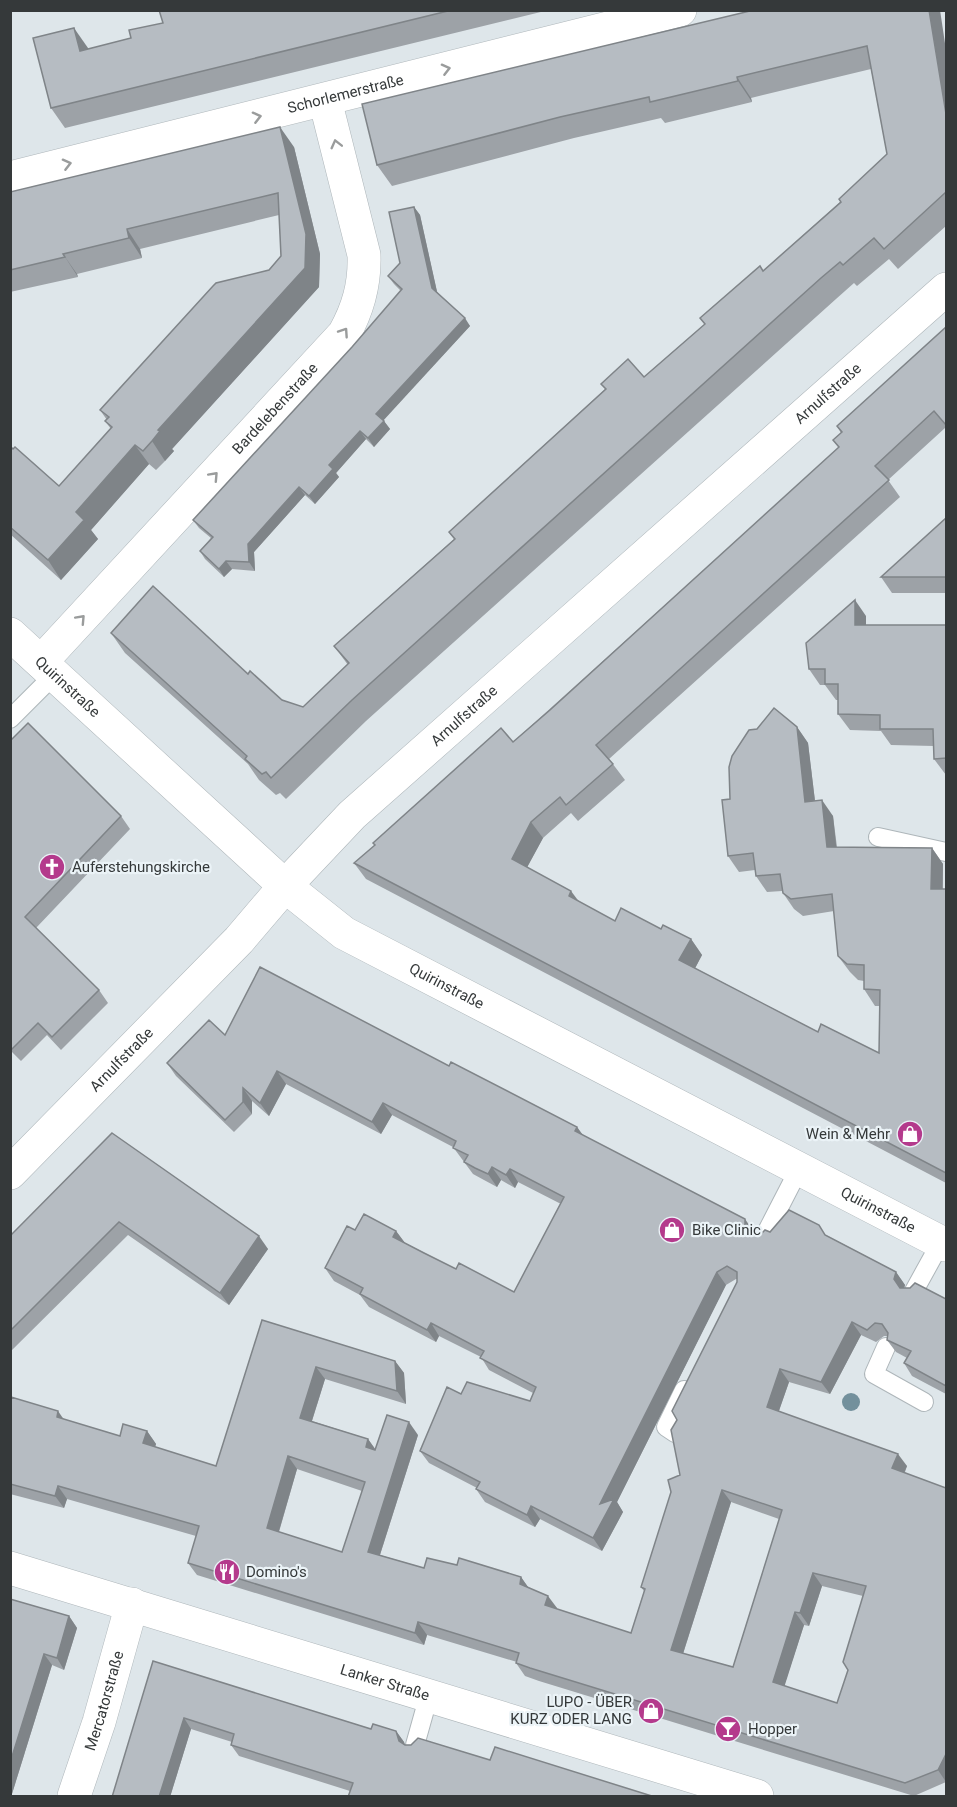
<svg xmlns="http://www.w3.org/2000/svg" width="957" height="1807" font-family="Roboto,sans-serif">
<rect width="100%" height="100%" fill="#dee6ea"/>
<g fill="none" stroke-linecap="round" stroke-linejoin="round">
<!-- lane casing -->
<g stroke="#aeb6ba" stroke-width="20">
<g id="lane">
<path d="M10 719 55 674"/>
<path d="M878 837 946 852"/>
<path d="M764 1237 799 1169"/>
<path d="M914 1291 941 1242"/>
<path d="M886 1347 874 1374 924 1402"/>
<path d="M675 1433 666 1427 684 1390"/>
<path d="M415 1745 429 1695"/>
</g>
</g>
<!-- street casing -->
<g stroke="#aeb6ba" stroke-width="34">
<g id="street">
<path id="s1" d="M10 178 680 10"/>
<path id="s2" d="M10 634 285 886 344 933 946 1245"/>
<path id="s3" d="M41 662 344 334C358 309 365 285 364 255L325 100"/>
<path id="s4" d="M74 1796 99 1722 132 1604"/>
</g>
</g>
<!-- secondary casing -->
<g stroke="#aeb6ba" stroke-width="34">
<g id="secondary">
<path id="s5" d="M10 1173 239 940 285 886 352 815 946 289"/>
<path id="s6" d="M10 1568 757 1796"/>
</g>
</g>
<!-- lane -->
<use href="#lane" stroke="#fff" stroke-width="18"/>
<!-- street -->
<use href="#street" stroke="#fff" stroke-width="33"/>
<!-- secondary -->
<use href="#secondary" stroke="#fff" stroke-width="33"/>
</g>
<!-- trees -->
<circle fill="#73909c" cx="851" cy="1402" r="9"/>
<!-- wall -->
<g fill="#9da2a7" fill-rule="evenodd">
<path d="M159 10H549L65 128 51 108 88 48V49L131 38 163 23Z"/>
<path d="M754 10 946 50V226L898 269 889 259 857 286 854 283 836 299 366 721 286 799 280 793 276 795 259 780 248 764 125 653 111 633 248 674 282 700 303 707 348 665 334 646 454 539 449 532 605 389 601 384 644 377 705 324 700 318 763 271 840 202 887 154 871 69 751 98 752 102 665 123 661 118 574 138 392 186 377 165Z"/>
<path d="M294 147 320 254 319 287 172 449 174 451 165 461 156 470 149 464 91 530 98 539 61 580 10 534V446L59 486 111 429 105 421 107 420 100 410 269 270 281 256 279 215 140 249 142 258 77 274 78 277 10 292V192Z"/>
<path d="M414 207 420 215 437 292 470 326 383 420 390 429 374 447 366 439 336 473 339 477 315 504 305 495 254 552 255 571 232 569 224 577 205 559 200 551 211 538 199 528 193 520 352 347 401 291 394 284 388 276 400 263Z"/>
<path d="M946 327V429L945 428 888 480 900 497 609 759 625 780 578 821 571 813 543 838 527 867 579 902 615 921 661 929 691 939 702 955 695 968 818 1032 879 1053 880 1006H875L864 989V981L858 980 850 972 838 956 834 911 803 916 794 909 783 893 782 891 767 892 756 876 755 870 739 872 728 856 730 799 797 727 808 743 815 801 833 816 837 847 932 848 943 864V889H946V1183L366 879 354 863 513 742 839 448 833 440 841 433 837 426Z"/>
<path d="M946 518V593H892L881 577Z"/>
<path d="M866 616V625H946V775L934 759V746L891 745 881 731 850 730 838 714V700H836L825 685H820L809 669Z"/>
<path d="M10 741 121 816 130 829 36 928 99 990 108 1003 61 1050 47 1035 21 1061 12 1052 10 1054Z"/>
<path d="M225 1035 449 1066 577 1127 583 1135 754 1232V1234L770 1232 826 1235 896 1272 905 1285 904 1288 946 1299V1394L912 1376 904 1363 907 1358 896 1352 887 1340 888 1336H884L876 1342 861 1335 830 1394 789 1382 779 1411 907 1466 905 1472 946 1782 914 1796 539 1681 525 1676 516 1663 517 1662 427 1635 424 1645 197 1575 188 1563 196 1536 67 1499 64 1508 10 1494 11 1397 63 1419 120 1436 147 1431 156 1444 155 1447 216 1466 262 1320 395 1361 404 1373 406 1404 325 1379 312 1421 368 1439 376 1450 418 1435 380 1555 424 1568 457 1565 521 1577 528 1587 557 1608V1609L631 1633 644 1591 641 1587 680 1475 677 1420 737 1282V1279H736L726 1285 617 1502 623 1512 602 1551 540 1519 535 1527 485 1502 476 1489 477 1488 429 1463 420 1451 461 1394 530 1401 533 1393 489 1370 481 1357 439 1336 436 1342 369 1307 360 1295 334 1281 325 1268 355 1230 396 1231 405 1243 456 1269 514 1292 561 1204 518 1182 515 1188 501 1180 497 1187 484 1180 473 1174 453 1147 392 1115 381 1134 286 1084 269 1116 252 1101V1114L234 1132 176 1076 167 1063ZM297 1469 362 1491 342 1552 279 1532ZM731 1502 779 1519 733 1667 683 1654ZM822 1586 863 1596 848 1670 837 1703 784 1686 804 1625 809 1626Z"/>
<path d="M112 1133 268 1249 229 1305 128 1235 10 1352V1236Z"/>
<path d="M10 1599 69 1616 77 1628 64 1670 52 1665 11 1797H10Z"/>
<path d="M153 1661 371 1729 396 1731 404 1742 405 1745 490 1760 655 1797 350 1791 239 1756 231 1745 232 1742 191 1729 170 1797H112Z"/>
</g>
<!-- shaded-wall -->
<g fill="#7f8488">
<path d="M929 10H940L946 50V114Z"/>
<path d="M74 28 88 48 94 71 80 51Z"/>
<path d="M737 77 751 98 752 102 738 81Z"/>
<path d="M280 127 294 147 320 254 319 287 172 449 174 451 165 461 152 441 158 430 306 234Z"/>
<path d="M414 207 420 215 438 296 432 288Z"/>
<path d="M127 229 140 249 142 258 129 238Z"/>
<path d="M63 254 77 274 78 277 65 257Z"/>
<path d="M465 318 470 326 382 422 376 414Z"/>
<path d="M384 421 390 429 374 447 368 438Z"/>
<path d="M360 431 366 439 336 473 339 477 315 504 309 496 329 465Z"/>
<path d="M135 445 149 464 91 530 98 539 61 580 48 560 76 512Z"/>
<path d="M299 487 305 495 254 552 255 571 249 562 248 544Z"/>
<path d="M226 561 232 569 224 577 219 569Z"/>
<path d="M855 600 866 616V641L855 625Z"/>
<path d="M797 727 808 743 817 818 805 802Z"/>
<path d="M822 800 833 816 838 863 827 847Z"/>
<path d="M531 822 543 838 523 875 512 859Z"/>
<path d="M932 848 943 864 942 905 931 889Z"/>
<path d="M571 891 583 907 569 896Z"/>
<path d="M691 939 702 955 691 976 679 960Z"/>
<path d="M277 1071 286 1084 269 1116 260 1103Z"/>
<path d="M243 1088 252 1101V1114L243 1102Z"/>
<path d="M383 1103 392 1115 381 1134 372 1122Z"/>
<path d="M577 1127 586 1140 575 1131Z"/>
<path d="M492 1167 501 1180 497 1187 488 1174Z"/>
<path d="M510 1169 518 1182 515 1188 506 1175Z"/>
<path d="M745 1219 754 1232V1243L745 1230Z"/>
<path d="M396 1231 405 1243 393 1237Z"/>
<path d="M259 1236 268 1249 229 1305 220 1293Z"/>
<path d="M717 1272 726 1285 617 1502 623 1512 602 1551 593 1538 600 1504Z"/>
<path d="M896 1272 905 1285 903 1292 894 1279Z"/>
<path d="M852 1322 861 1335 830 1394 821 1382Z"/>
<path d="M431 1323 439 1336 436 1342 427 1330Z"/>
<path d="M395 1361 404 1373 406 1404 397 1391Z"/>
<path d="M316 1367 325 1379 309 1430 300 1418Z"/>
<path d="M780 1369 789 1382 776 1419 767 1407Z"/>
<path d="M58 1411 67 1424 57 1417Z"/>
<path d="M409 1422 418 1435 377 1564 368 1552Z"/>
<path d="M147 1431 156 1444 152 1456 143 1443Z"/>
<path d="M368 1439 377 1452 366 1447Z"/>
<path d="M898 1454 907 1466 901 1480 892 1468Z"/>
<path d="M288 1456 297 1469 276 1541 267 1528Z"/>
<path d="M58 1486 67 1499 64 1508 55 1496Z"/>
<path d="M722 1490 731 1502 680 1663 671 1650Z"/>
<path d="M531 1506 540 1519 535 1527 527 1515Z"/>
<path d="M813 1573 822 1586 809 1626 800 1613Z"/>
<path d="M521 1577 530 1590 520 1584Z"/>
<path d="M548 1596 557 1608 554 1618 545 1605Z"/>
<path d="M795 1612 804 1625 782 1694 773 1682Z"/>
<path d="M69 1616 77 1628 64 1670 57 1658Z"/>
<path d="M418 1622 427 1635 424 1645 415 1633Z"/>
<path d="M44 1654 52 1665 11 1797H10V1763Z"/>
<path d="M184 1718 191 1729 170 1797H159Z"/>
<path d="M396 1731 404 1742 407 1752 399 1741Z"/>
<path d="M946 1754V1782L938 1770Z"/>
</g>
<!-- building -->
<g fill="#b6bcc2" stroke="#7f8488" stroke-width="1.5" fill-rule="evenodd">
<path d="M452 10 51 108 33 38 74 28 80 51 131 38 129 30 163 23 159 10Z"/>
<path d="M754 10H929L946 114V192L884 249 874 238 843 265 840 262 821 278 352 700 271 778 266 772 262 774 245 759 247 756 111 633 153 586 248 674 250 671 282 700 303 707 349 663 334 646 455 539 449 532 606 389 601 384 628 359 644 377 705 324 700 318 760 266 763 271 841 202 839 199 887 154 867 46 737 77 738 81 650 102 649 97 560 117 377 165 362 104Z"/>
<path d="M280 127 306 234 305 268 158 430 160 431 152 441 143 451 135 445 76 512 84 520 48 560 10 527V446L13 449 15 447 59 486 112 427 105 421 109 417 100 410 213 286 216 283 269 270 281 256 278 193 127 229 129 238 63 254 65 257 10 270V192Z"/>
<path d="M414 207 432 288 465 318 376 414 384 421 368 438 360 431 329 465 333 469 309 496 299 487 248 544 249 562 226 561 219 569 200 551 213 537 193 520 352 347 402 289 388 276 400 263 389 212Z"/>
<path d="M946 327V425L934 411 875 466 889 480 596 745 613 764 566 805 560 797 531 822 512 859 571 891 569 896 615 921 621 908 661 929 663 925 691 939 679 960 818 1032 821 1024 879 1053 880 990 864 989V965L847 964 838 956 832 894 791 899 783 893 780 874 756 876 753 853 728 856 722 800 730 799 729 767 732 756 749 730 757 729 774 708 797 727 805 802 822 800 827 847 932 848 931 889H946V1173L354 863 375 845 373 843 501 728 513 742 550 710 839 447 833 440 842 432 837 426Z"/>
<path d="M946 518V577H881Z"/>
<path d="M855 600V625H946V773V758L934 759 933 729H880V715L838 714V684H825V669H809L806 643Z"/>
<path d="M28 723 121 816 25 917 99 990 52 1037 38 1023 12 1049 10 1047V741Z"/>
<path d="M260 967 449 1066 451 1062 577 1127 575 1131 745 1219V1230L751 1235 761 1234 765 1230 770 1232 789 1210 819 1225 825 1235 896 1272 894 1279 900 1288H910L915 1283 946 1299V1386L904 1363 911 1351 887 1340 888 1333 882 1324 875 1323 867 1330 852 1322 821 1382 780 1369 767 1407 898 1454 892 1468 946 1488V1754L938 1770 905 1783 530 1668 516 1663 519 1653 418 1622 415 1633 188 1563 199 1526 58 1486 55 1496 10 1484 11 1397 58 1411 57 1417 120 1436 123 1424 147 1431 143 1443 216 1466 262 1320 395 1361 397 1391 316 1367 300 1418 368 1439 366 1447 375 1450 387 1415 409 1422 368 1552 424 1568 427 1558 457 1565 459 1558 521 1577 520 1584 548 1596 545 1605 631 1633 645 1589 641 1587 671 1492 668 1480 680 1475 671 1430 677 1420 672 1411 737 1282V1272L727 1266 717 1272 600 1504 614 1499 593 1538 531 1506 527 1515 476 1489 480 1482 420 1451 447 1387 461 1394 467 1382 530 1401 536 1387 480 1358 484 1351 431 1323 427 1330 360 1294 363 1288 325 1268 347 1226 355 1230 364 1214 396 1231 393 1237 424 1253 456 1269 459 1263 514 1292 564 1197 510 1169 506 1175 492 1167 488 1174 475 1168 464 1162 468 1155 453 1148 456 1141 383 1103 372 1122 277 1071 260 1103 243 1088V1102L225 1120 167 1063 209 1020 225 1035ZM288 1456 365 1482 342 1552 267 1528ZM722 1490 782 1510 733 1667 671 1650ZM813 1573 866 1586 843 1662 848 1670 837 1703 773 1682 795 1612 800 1613Z"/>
<path d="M112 1133 259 1236 220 1293 119 1222 10 1331V1236Z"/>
<path d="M10 1599 69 1616 57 1658 44 1654 10 1763Z"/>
<path d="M153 1661 371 1729 373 1724 396 1731 399 1741 405 1745H411L418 1738 490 1760 495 1747 655 1797H348L353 1783 231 1745 234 1734 184 1718 159 1797H112Z"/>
</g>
<!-- one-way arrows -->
<defs><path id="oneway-chevron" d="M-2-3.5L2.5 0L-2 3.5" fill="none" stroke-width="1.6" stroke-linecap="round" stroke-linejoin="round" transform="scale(1.5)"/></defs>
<g stroke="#9a9c9c">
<use href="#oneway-chevron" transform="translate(446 69) rotate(-14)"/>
<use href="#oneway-chevron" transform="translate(257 117) rotate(-14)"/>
<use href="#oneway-chevron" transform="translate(336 144) rotate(-104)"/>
<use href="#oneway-chevron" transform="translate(67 164) rotate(-14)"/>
<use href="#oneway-chevron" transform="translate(344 332) rotate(-56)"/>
<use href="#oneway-chevron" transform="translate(214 476) rotate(-47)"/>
<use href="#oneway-chevron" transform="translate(81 619) rotate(-47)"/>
</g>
<!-- icons -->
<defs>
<g id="church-disc" transform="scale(1.35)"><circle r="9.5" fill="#b43a8c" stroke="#ebf3f7"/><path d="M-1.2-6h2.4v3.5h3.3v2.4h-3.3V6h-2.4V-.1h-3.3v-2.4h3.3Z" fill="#fff"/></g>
<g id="shop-disc" transform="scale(1.35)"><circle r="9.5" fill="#b43a8c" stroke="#ebf3f7"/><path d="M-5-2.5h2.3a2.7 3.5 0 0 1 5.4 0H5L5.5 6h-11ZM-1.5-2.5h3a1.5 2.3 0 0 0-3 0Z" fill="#fff"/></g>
<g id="restaurant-disc" transform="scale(1.35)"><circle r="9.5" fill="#b43a8c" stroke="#ebf3f7"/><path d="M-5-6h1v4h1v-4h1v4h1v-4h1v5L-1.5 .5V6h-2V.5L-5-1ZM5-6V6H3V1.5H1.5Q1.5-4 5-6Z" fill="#fff"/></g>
<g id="bar-disc" transform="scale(1.35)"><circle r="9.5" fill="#b43a8c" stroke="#ebf3f7"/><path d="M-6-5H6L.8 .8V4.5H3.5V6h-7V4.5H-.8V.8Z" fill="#fff"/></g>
</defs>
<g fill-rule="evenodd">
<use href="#church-disc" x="52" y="867"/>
<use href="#shop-disc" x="910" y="1134"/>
<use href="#shop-disc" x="672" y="1230"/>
<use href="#restaurant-disc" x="227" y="1572"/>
<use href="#shop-disc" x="651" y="1711"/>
<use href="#bar-disc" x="728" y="1729"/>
</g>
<g text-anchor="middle" stroke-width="4.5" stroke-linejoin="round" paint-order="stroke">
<!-- street labels -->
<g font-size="15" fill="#35393a" stroke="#ebf3f7">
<text dy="5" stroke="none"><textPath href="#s1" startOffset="346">Schorlemerstraße</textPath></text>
<text dy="5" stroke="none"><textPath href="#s5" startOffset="1131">Arnulfstraße</textPath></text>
<text dy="5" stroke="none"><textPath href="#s3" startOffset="345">Bardelebenstraße</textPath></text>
<text dy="5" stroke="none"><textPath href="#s2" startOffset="78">Quirinstraße</textPath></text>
<text dy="5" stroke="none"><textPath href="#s5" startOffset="645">Arnulfstraße</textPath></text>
<text dy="5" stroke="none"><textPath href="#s2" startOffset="564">Quirinstraße</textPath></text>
<text dy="5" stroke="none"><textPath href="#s5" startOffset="159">Arnulfstraße</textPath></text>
<text dy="5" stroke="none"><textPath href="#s2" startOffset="1050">Quirinstraße</textPath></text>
<text dy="5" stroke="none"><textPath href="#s6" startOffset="392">Lanker Straße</textPath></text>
<text dy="5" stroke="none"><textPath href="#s4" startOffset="100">Mercatorstraße</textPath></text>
</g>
<!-- poi labels -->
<g font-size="15" fill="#35393a" stroke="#ebf3f7" text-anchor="start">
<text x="72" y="872">Auferstehungskirche</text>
<text x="890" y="1139" text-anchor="end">Wein &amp; Mehr</text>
<text x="692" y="1235">Bike Clinic</text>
<text x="246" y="1577">Domino's</text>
<text x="632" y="1707" text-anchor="end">LUPO - ÜBER<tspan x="632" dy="17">KURZ ODER LANG</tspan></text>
<text x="748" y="1734">Hopper</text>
</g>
</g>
<!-- border -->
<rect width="957" height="1807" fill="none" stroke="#35393a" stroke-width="24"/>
</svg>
